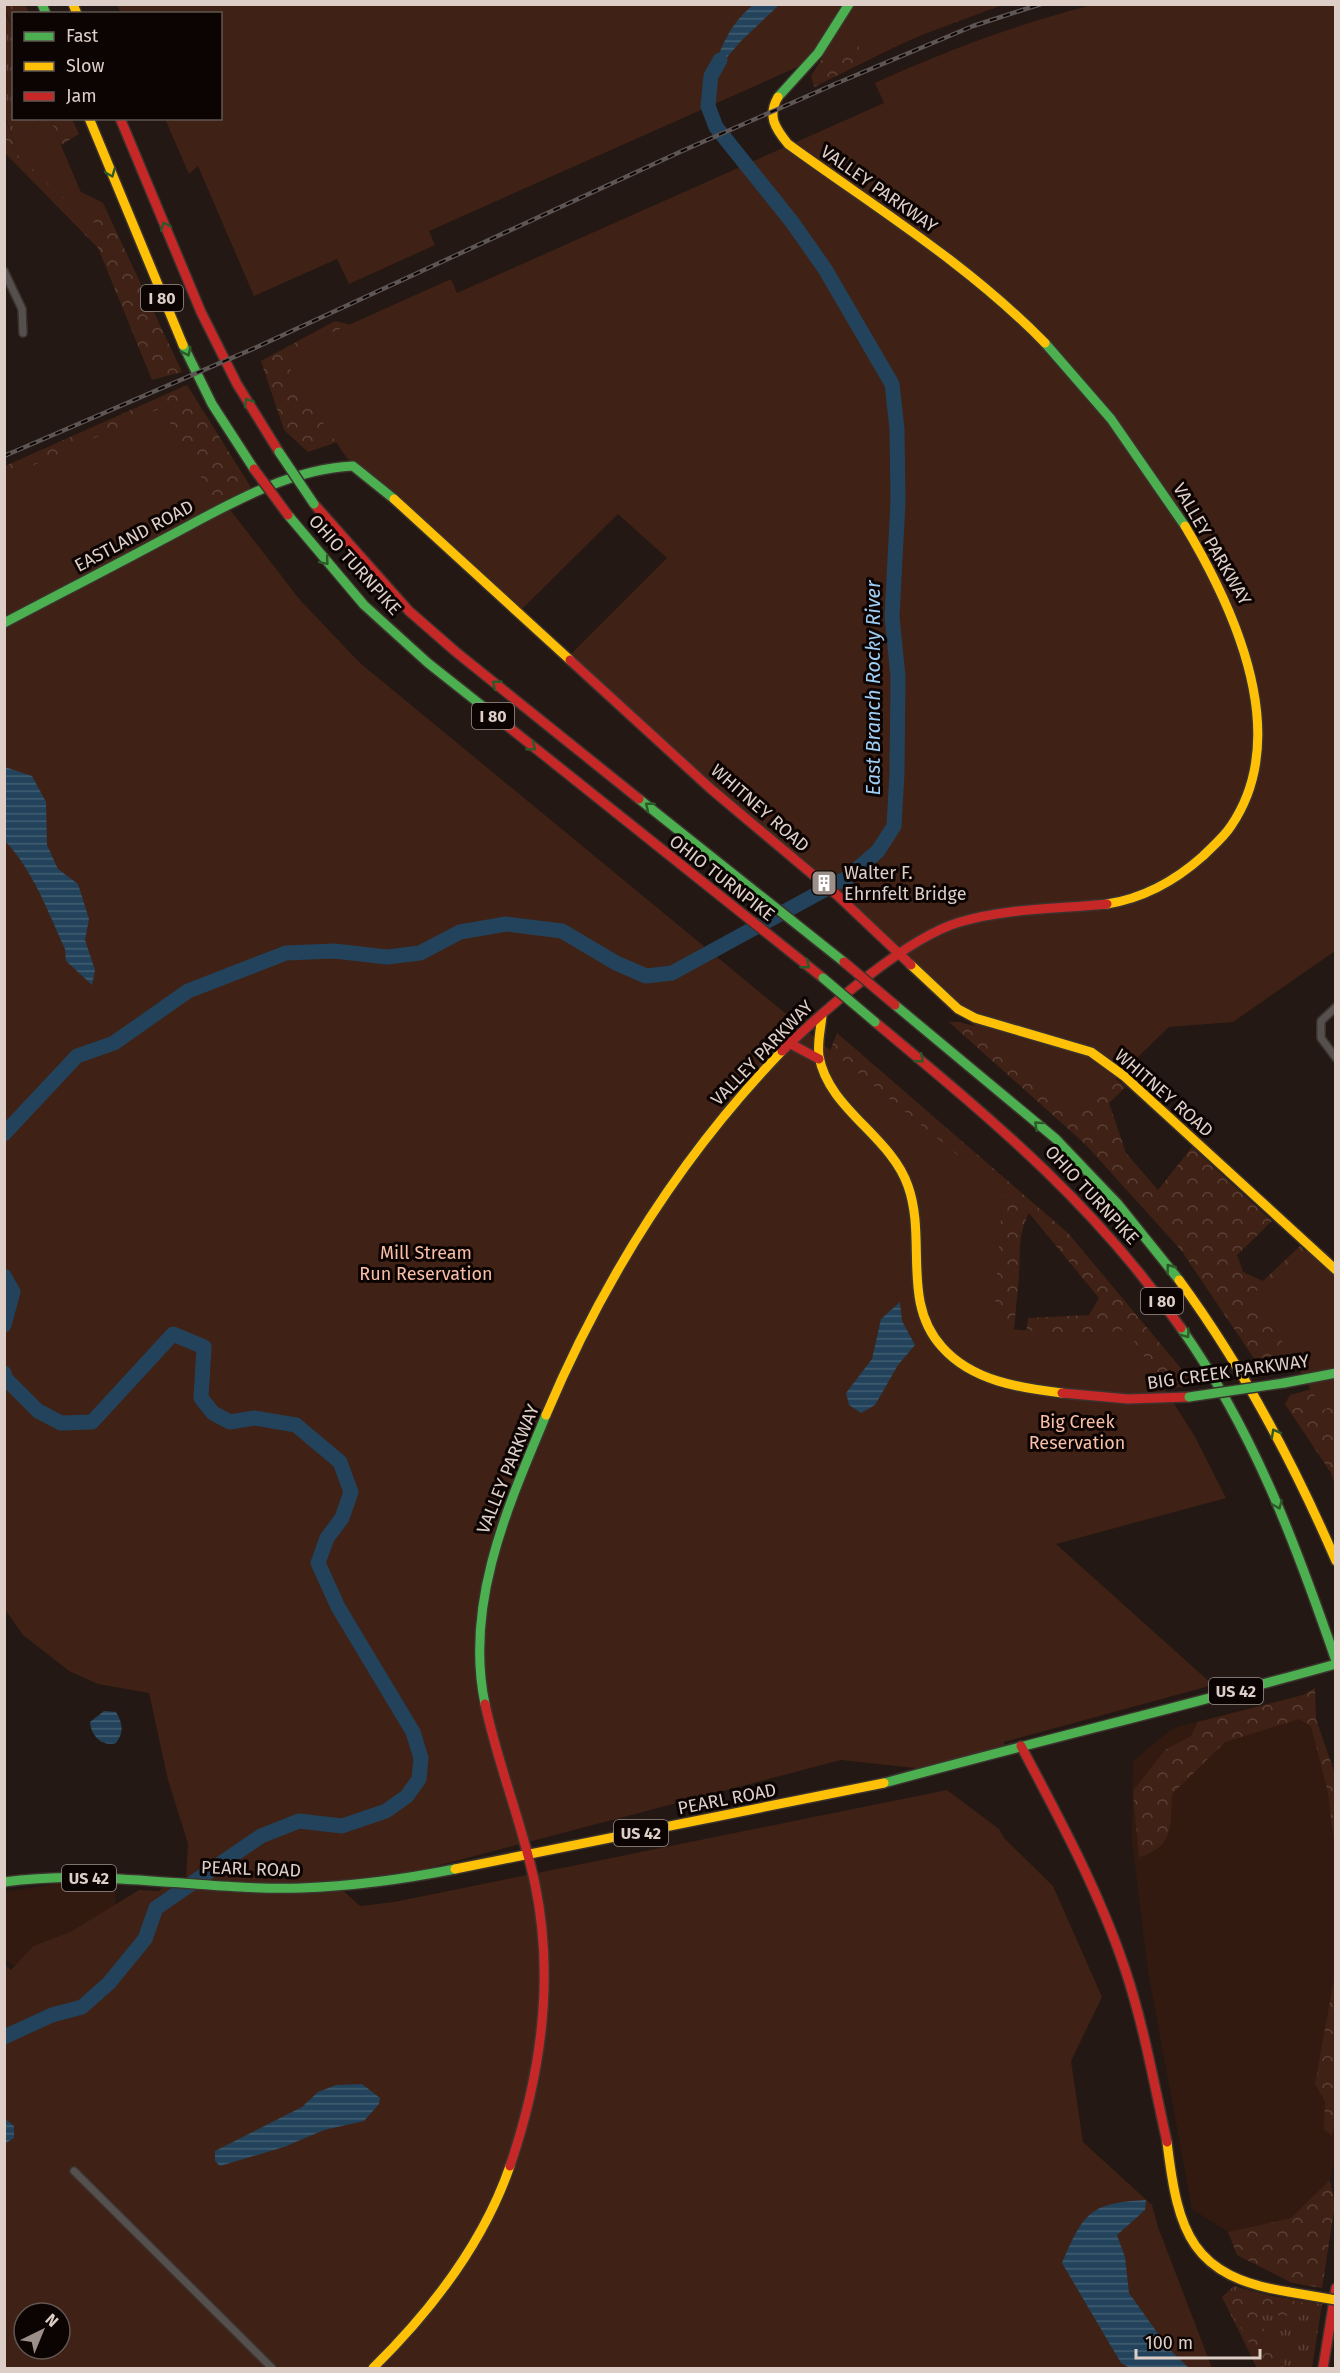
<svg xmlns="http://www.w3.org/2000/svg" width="1340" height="2373" font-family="'Fira Sans',sans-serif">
<defs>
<pattern id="grass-tufts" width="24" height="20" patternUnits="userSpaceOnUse" patternTransform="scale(1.5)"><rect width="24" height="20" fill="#402115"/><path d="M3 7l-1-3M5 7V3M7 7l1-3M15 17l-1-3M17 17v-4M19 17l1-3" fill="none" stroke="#5b4036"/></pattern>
<pattern id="forest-crowns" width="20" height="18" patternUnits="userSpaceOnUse" patternTransform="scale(1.5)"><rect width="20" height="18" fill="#402115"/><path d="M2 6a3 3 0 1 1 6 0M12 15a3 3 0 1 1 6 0" fill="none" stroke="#5b4036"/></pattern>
<pattern id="water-rules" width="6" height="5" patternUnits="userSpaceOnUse" patternTransform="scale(1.5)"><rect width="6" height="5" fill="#22435b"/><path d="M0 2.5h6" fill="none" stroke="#425d71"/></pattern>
</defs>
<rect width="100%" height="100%" fill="#231813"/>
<!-- built -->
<g fill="#331a10">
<path d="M1303 1695 1336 1806 1335 2155 1330 2180 1291 2218 1228 2232 1192 2209 1148 1971 1132 1841 1133 1761 1173 1728Z"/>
<path d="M55 1884 116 1886 115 1905 70 1932 33 1946 15 1966 5 1960 4 1892Z"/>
</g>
<!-- grass -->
<g fill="url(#grass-tufts)">
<path d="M4 9 13 31 14 118 42 119 16 146 5 116Z"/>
<path d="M1234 2286 1272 2296 1322 2304 1312 2368H1257L1222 2297Z"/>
</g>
<!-- forest -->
<g fill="url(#forest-crowns)">
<path d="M4 5H25L29 13 14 14 13 31Z"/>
<path d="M855 5H1002L911 39 814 87 811 76Z"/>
<path d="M4 116 16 146 12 150 67 185 103 203 182 372 152 380 98 248 5 153Z"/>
<path d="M50 119H72L79 134 61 145Z"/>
<path d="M335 321 386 333 346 439 308 452 284 430 261 361Z"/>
<path d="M187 385 252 489 5 617V466Z"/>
<path d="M949 1022H960L1008 1036 1110 1074 1126 1087 1109 1103 1126 1153 1158 1190 1192 1147 1272 1221 1237 1255 1243 1272 1263 1281 1300 1246 1335 1281 1318 1368 1273 1371 1257 1363 1181 1250 1085 1144Z"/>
<path d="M837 1033 1068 1233 1189 1378 1183 1387 1138 1392 1021 1378 1028 1318 1089 1315 1099 1298 1029 1213C1017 1236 1021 1252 1019 1276 1016 1308 1013 1338 1011 1370L828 1056Z"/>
<path d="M1335 1383V1486L1331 1473 1285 1404 1290 1395Z"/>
<path d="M1315 1688 1316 1719 1335 1774V1851L1328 1792 1311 1726 1299 1719 1225 1742 1172 1794C1170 1824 1175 1847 1139 1857L1133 1791 1165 1750 1191 1736 1198 1722 1303 1695Z"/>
<path d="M1335 1974 1336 2115 1332 2136 1324 2129 1325 2101 1315 2084Z"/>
<path d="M1330 2180 1335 2205 1322 2288 1292 2283 1237 2255 1228 2232 1291 2218Z"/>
<path d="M1227 2295 1263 2296 1310 2304V2310L1301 2317 1260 2314 1257 2317 1285 2368H1260L1246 2336 1229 2309Z"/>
</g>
<!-- green -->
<g fill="#402115" fill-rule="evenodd">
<path d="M117 5H1002L940 27 865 60 856 41 429 231 435 245 349 284 337 259 254 296 198 166 189 174 165 119 220 118V14L121 13Z"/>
<path d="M1092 5H1335V951L1233 1022 1169 1027 1076 1117 566 659 667 558 618 514 517 614 346 457 316 412 282 355 451 279 457 293 884 103 875 83C946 51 1017 24 1092 5Z"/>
<path d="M42 119H50L96 228 12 150Z"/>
<path d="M161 408 221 511 228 507 300 600 360 663 1000 1190 1003 1188 994 1317 1010 1329 1081 1335 1127 1330 1194 1435 1226 1498 1056 1544 1213 1685 1004 1742V1755L943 1771 841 1760 402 1875 339 1887 360 1906 394 1902 947 1790 999 1829 1004 1838 1053 1886 1102 1997 1071 2061 1083 2142 1152 2205 1158 2227 1212 2368H5L4 1964 11 1970 33 1946 70 1932 139 1890 159 1891 170 1880H186L188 1844 168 1780 149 1693 98 1684 69 1671 23 1635 4 1608 5 478ZM24 2313H60V2349H24Z"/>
<path d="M1310 1247 1335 1270V1405L1323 1410 1253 1292 1266 1287Z"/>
</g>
<!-- water -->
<g fill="url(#water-rules)">
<path d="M753 5H779L741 41 711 76C721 47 729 25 753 5Z"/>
<path d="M5 767 32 776 46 802 47 845 58 869 78 884 89 919 85 940 95 970 92 985 66 961 65 949C48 912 33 870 5 841Z"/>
<path d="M900 1302 902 1321 915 1345 898 1365 875 1405 861 1413 849 1405 846 1393 872 1359 881 1319Z"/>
<path d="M104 1711 116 1712C123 1724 124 1732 116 1743 102 1747 91 1736 90 1722Z"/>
<path d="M362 2084 380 2098 379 2104 364 2121 324 2130 284 2147 220 2166 215 2161V2151L302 2107 318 2092 336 2085Z"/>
<path d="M4 2118 14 2126V2138L6 2143Z"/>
<path d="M1146 2200 1145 2210 1117 2235 1125 2257 1129 2293 1169 2349 1189 2368H1130L1121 2363 1062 2263C1084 2212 1090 2203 1146 2200Z"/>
</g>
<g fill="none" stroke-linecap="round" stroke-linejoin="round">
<!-- river -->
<g stroke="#22435b" stroke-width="15">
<path d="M4 1134 77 1056 114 1043 188 991 286 953 334 951 387 957 420 953 460 932 506 924 562 931 616 963 646 976 672 973 848 877 878 851 894 826 897 773 898 676 892 617 898 502 897 429 892 384 825 269 792 222 716 127 708 106 711 76 720 60"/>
<path d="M4 1276 13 1292 4 1325"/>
<path d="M4 1373 5 1378 38 1411 61 1423 92 1422 173 1334 204 1347 201 1398 213 1413 230 1422 254 1418 296 1425 340 1462 351 1492 342 1518 327 1538 318 1563 338 1607 413 1732 421 1758 419 1779 407 1796 386 1811 342 1826 299 1821 261 1836 156 1908 145 1939 109 1983 82 2007 52 2015 4 2037"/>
</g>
<!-- street casing -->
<g stroke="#3b322e" stroke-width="10">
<g id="street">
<path d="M4 271 22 309 23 333"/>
<path d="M1336 1007 1321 1021V1038L1336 1058"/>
<path d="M74 2171 272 2368"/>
</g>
</g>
<!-- fast casing -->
<g stroke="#3b322e" stroke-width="12">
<g id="fast">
<path d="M42 4 46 14"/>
<path d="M778 97 818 53 849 4"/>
<path d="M1045 343 1111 419 1185 526"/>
<path d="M183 345 212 404 254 469"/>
<path d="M288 515 364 605 428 663 500 720"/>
<path d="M4 623C57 595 110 568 162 540 221 509 285 469 353 466L394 499"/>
<path d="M639 799 844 962"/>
<path d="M895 1005 1056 1139 1118 1204 1179 1280"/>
<path d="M1181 1328C1254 1432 1295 1542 1336 1661"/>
<path d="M1284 1383 1336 1373"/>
<path d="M485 1704C464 1604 508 1506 546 1415"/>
<path d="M884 1783C1034 1742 1186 1706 1336 1664"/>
<path d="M4 1882C103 1868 202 1891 301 1888 353 1886 405 1879 455 1869"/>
</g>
</g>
<!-- slow casing -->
<g stroke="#3b322e" stroke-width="12">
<g id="slow">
<path d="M73 4 77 14"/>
<path d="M778 97C767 116 775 128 788 144 876 208 968 264 1045 343"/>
<path d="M89 118 183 345"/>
<path d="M394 499 570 660"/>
<path d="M1107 904C1145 898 1175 881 1203 856 1212 847 1224 837 1231 826 1293 735 1234 608 1185 526"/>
<path d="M911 965 958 1009 975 1018 1091 1052 1124 1076 1336 1270"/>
<path d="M822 1015C821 1028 817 1042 819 1056 828 1109 891 1136 908 1186 927 1239 901 1302 942 1347 972 1381 1020 1388 1062 1393"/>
<path d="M1179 1280C1243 1367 1293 1462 1336 1561"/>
<path d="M546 1415C603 1280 680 1157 782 1051"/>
<path d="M455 1869 884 1783"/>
<path d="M1167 2142C1178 2233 1191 2277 1289 2292"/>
<path d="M373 2368C431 2311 483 2244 510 2166"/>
</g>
</g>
<!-- jam casing -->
<g stroke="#3b322e" stroke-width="12">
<g id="jam">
<path d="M120 118 201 312 237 384 279 452"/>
<path d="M314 504 409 611 456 652 639 799"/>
<path d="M570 660 711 789 837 895 911 965"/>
<path d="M500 720 823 978"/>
<path d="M875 1022C991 1119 1093 1202 1181 1328"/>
<path d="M789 1043 819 1059"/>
<path d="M782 1051C823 1011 907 937 960 922 1008 908 1058 909 1107 904"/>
<path d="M1062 1393 1128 1399 1189 1397"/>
<path d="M485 1704C498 1765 522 1823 535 1884 555 1980 541 2075 510 2166"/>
<path d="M1021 1746C1059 1818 1099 1891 1125 1969 1144 2026 1154 2084 1167 2142"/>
<path d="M1323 2368 1336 2288"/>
</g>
</g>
<!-- street -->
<use href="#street" stroke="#55504e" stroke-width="7"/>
<!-- fast -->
<use href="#fast" stroke="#4caf50" stroke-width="9"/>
<!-- slow -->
<use href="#slow" stroke="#ffc107" stroke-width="9"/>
<!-- jam -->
<use href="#jam" stroke="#c62828" stroke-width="9"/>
<!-- rail casing -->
<g stroke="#5d5654" stroke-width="4.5">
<path id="rail" d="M4 456 257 347 682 151 835 84 973 26 1041 4"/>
</g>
<!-- rail -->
<use href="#rail" stroke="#0c0402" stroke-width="2" stroke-dasharray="7" stroke-linecap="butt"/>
<!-- fast-bridge casing -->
<g stroke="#3b322e" stroke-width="12" stroke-linecap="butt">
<g id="fast-bridge">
<path d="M279 452 314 504"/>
<path d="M823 978 875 1022"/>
<path d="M1189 1397 1284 1383"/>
</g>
</g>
<!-- slow-bridge casing -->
<g stroke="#3b322e" stroke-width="12" stroke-linecap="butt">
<path id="slow-bridge" d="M1289 2292 1336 2300"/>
</g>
<!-- jam-bridge casing -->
<g stroke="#3b322e" stroke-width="12" stroke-linecap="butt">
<g id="jam-bridge">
<path d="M254 469 288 515"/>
<path d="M844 962 895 1005"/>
</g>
</g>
<!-- fast-bridge -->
<use href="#fast-bridge" stroke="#4caf50" stroke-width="9"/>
<!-- slow-bridge -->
<use href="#slow-bridge" stroke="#ffc107" stroke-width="9"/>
<!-- jam-bridge -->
<use href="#jam-bridge" stroke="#c62828" stroke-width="9"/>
</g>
<!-- one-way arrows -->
<defs><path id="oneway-chevron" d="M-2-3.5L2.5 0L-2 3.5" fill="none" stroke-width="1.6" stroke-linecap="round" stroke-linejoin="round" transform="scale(1.5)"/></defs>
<g stroke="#2c5a29">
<use href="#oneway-chevron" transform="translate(111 173) rotate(68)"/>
<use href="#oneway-chevron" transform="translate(165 226) rotate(-113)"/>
<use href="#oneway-chevron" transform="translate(187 352) rotate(64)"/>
<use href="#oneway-chevron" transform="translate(248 402) rotate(-121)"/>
<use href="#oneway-chevron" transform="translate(325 561) rotate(50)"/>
<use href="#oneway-chevron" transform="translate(496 684) rotate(-141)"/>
<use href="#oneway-chevron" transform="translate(532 747) rotate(39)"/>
<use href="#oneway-chevron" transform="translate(649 806) rotate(-141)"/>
<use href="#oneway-chevron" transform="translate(806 965) rotate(38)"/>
<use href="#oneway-chevron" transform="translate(920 1059) rotate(40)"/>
<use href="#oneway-chevron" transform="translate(1038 1125) rotate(-138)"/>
<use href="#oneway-chevron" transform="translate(1170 1268) rotate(-127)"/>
<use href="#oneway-chevron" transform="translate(1186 1334) rotate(54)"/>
<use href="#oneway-chevron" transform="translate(1275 1433) rotate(-119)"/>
<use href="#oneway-chevron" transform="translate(1278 1505) rotate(67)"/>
</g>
<!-- icons -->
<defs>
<g id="building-square" transform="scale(1.35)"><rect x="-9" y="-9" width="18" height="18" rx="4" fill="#9c8e89" stroke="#0c0402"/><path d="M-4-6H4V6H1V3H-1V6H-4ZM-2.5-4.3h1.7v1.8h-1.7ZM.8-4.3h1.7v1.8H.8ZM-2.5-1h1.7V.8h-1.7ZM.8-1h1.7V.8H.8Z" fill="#fff"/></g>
</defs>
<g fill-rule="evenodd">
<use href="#building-square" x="824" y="883"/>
</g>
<g text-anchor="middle" stroke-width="6" stroke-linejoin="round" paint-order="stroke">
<!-- shield labels -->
<g fill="#0c0402" stroke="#9e918d" stroke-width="1.5">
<rect x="141" y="285" width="42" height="26" rx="4.5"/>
<rect x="472" y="703" width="42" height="26" rx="4.5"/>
<rect x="1141" y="1288" width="42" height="26" rx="4.5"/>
<rect x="1209" y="1678" width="54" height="26" rx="4.5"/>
<rect x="614" y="1820" width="54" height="26" rx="4.5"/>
<rect x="62" y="1865" width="54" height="26" rx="4.5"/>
</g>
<g font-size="16" font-weight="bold" fill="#ddcec8">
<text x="162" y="304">I 80</text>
<text x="493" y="722">I 80</text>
<text x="1162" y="1307">I 80</text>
<text x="1236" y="1697">US 42</text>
<text x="641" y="1839">US 42</text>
<text x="89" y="1884">US 42</text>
</g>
<!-- street labels -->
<g font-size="18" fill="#ddcec8" stroke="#0c0402">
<text transform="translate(879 189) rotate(35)" y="6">VALLEY PARKWAY</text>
<text transform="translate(134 536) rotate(-28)" y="6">EASTLAND ROAD</text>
<text transform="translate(1212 544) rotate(60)" y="6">VALLEY PARKWAY</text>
<text transform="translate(355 565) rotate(48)" y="6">OHIO TURNPIKE</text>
<text transform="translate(760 808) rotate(41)" y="6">WHITNEY ROAD</text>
<text transform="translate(722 878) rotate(38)" y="6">OHIO TURNPIKE</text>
<text transform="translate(762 1053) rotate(-46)" y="6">VALLEY PARKWAY</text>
<text transform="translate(1164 1093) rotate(41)" y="6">WHITNEY ROAD</text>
<text transform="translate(1092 1195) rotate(47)" y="6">OHIO TURNPIKE</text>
<text transform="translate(1228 1372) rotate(-8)" y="6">BIG CREEK PARKWAY</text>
<text transform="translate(508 1469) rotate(-68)" y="6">VALLEY PARKWAY</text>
<text transform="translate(727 1799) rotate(-11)" y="6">PEARL ROAD</text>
<text transform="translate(251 1869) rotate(2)" y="6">PEARL ROAD</text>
</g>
<!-- poi labels -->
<g font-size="18" fill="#ddcec8" stroke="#0c0402" text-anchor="start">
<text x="844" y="879">Walter F.<tspan x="844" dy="21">Ehrnfelt Bridge</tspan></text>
</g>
<!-- park labels -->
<g font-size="18" fill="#f9bea7" stroke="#0c0402">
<text x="426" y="1259">Mill Stream<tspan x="426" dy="21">Run Reservation</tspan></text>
<text x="1077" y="1428">Big Creek<tspan x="1077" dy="21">Reservation</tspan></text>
</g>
<!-- water labels -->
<g font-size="20" font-style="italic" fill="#9ecef5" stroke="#0c0402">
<text transform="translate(873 688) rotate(-90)" y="7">East Branch Rocky River</text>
</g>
</g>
<!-- border -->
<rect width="1340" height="2373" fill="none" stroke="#ddcec8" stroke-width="12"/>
<!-- legend -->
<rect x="12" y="12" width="210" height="108" fill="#0c0402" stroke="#605551" stroke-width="1.5"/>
<rect x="24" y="32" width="30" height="9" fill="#4caf50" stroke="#605551" stroke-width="1.5"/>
<text x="66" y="42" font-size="18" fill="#ddcec8">Fast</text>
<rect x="24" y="62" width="30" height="9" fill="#ffc107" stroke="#605551" stroke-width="1.5"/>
<text x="66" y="72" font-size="18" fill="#ddcec8">Slow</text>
<rect x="24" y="92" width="30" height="9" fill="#c62828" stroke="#605551" stroke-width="1.5"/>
<text x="66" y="102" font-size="18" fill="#ddcec8">Jam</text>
<!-- north arrow -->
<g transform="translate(42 2331) rotate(43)"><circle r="28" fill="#0c0402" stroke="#605551" stroke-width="1.5"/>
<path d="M0-4.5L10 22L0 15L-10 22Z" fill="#9c8e89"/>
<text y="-9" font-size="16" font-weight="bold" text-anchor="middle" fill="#ddcec8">N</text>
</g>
<!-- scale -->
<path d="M1136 2349v9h124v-9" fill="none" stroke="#ddcec8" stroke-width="3"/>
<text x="1145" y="2349" font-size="18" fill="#ddcec8" stroke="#0c0402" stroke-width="4.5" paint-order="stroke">100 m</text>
</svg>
